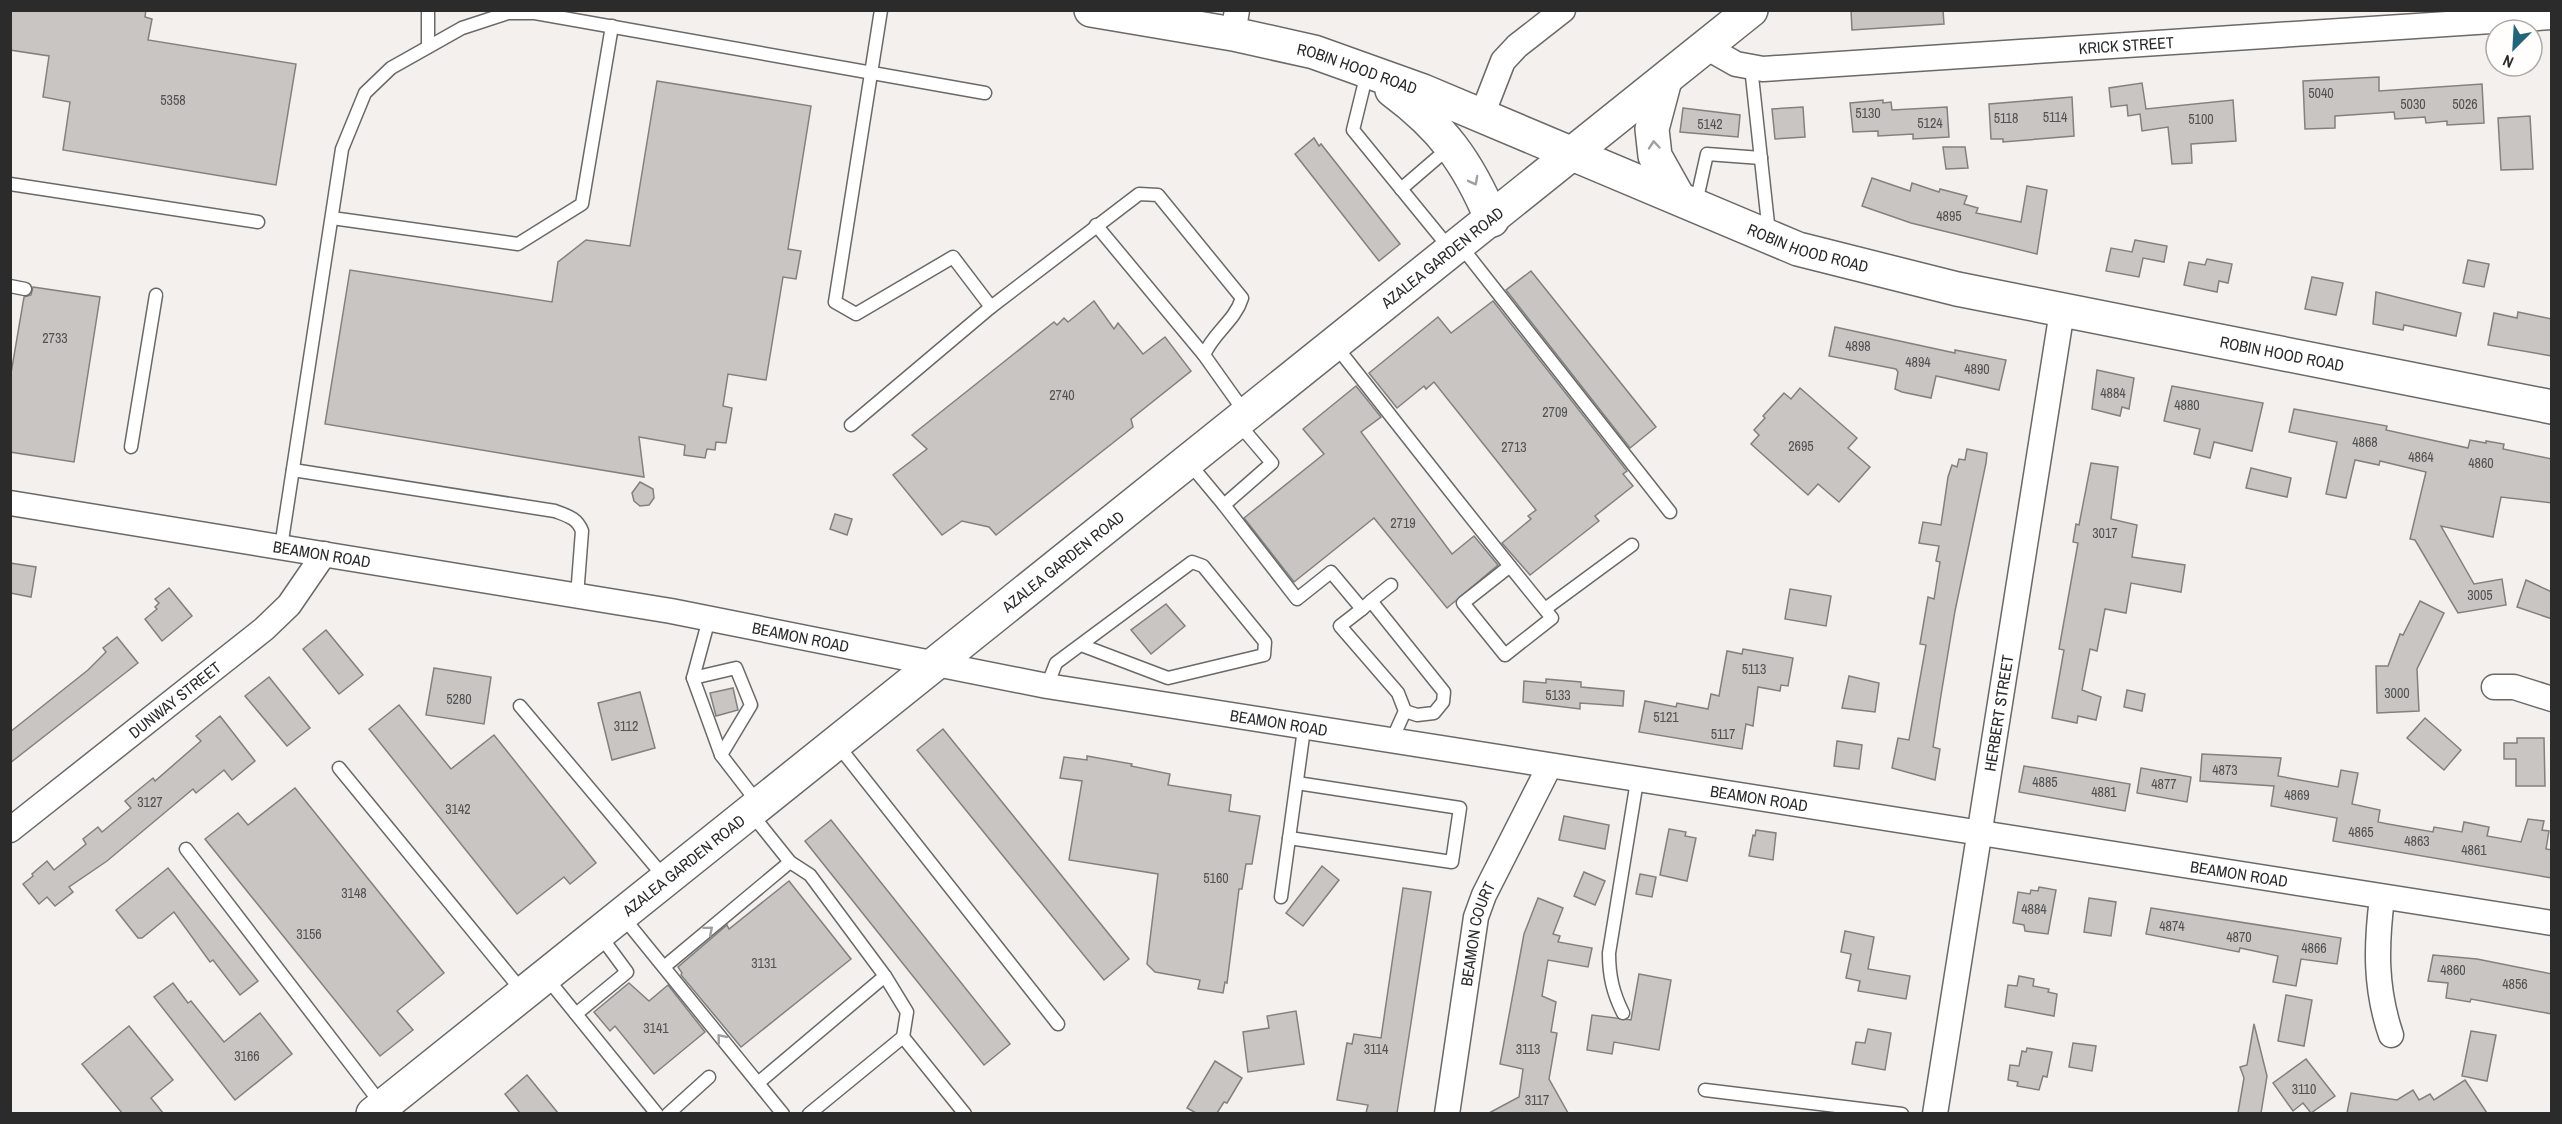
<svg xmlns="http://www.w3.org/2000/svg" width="2562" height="1124" font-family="'Archivo Narrow',sans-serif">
<rect width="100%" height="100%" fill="#f3f0ee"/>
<!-- building -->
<g fill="#c8c5c3" stroke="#83817f" stroke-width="1.5">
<path d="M10 10H146L145 17 152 19 148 40 296 64 276 185 63 150 70 102 43 97 49 56 10 50Z"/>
<path d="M1851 10H1943L1944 24 1852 30Z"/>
<path d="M2379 77V91L2482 84 2484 123 2447 125V121L2426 123 2425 117 2395 119 2394 112 2335 116V128L2305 129 2303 81Z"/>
<path d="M657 81 811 106 788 249 801 251 796 279 783 277 766 380 728 374 723 406 732 408 726 443 716 442 715 450 707 449 705 458 684 455 685 445 639 437 644 477 325 424 350 270 552 302 558 262 586 240 630 246Z"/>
<path d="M2142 83 2146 109 2233 100 2236 141 2191 144 2192 163 2172 164 2168 127 2142 131 2140 114 2128 116 2127 105 2111 107 2109 88Z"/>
<path d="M2072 97 2074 136 2003 142V139H1991L1989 104Z"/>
<path d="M1883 100V103L1891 102 1892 110 1947 107 1949 137 1913 139V134L1878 136V131L1853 132 1850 103Z"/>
<path d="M1803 107 1805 137 1775 139 1772 109Z"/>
<path d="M1683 108 1740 115 1738 137 1680 132Z"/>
<path d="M2530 116 2533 169 2501 170 2498 118Z"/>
<path d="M1314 138 1319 146 1321 144 1400 244 1379 261 1295 154Z"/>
<path d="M1943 147H1965L1968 168 1946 169Z"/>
<path d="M1872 178 1910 191 1912 183 1939 192 1940 189 1967 196 1964 204 1978 208 1976 213 2021 222 2027 186 2047 190 2037 254 1911 223 1862 206Z"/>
<path d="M2135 240 2167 246 2164 262 2143 258 2139 277 2106 271 2111 248 2132 252Z"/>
<path d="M2207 259 2232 264 2228 283 2219 281 2217 292 2184 285 2189 262 2205 265Z"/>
<path d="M2468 260 2489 264 2484 287 2463 283Z"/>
<path d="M1531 271 1656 427 1630 448 1506 290Z"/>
<path d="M2312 277 2343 283 2336 315 2305 309Z"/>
<path d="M33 287 100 297 74 462 10 452V379L24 297 31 295Z"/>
<path d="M2376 292 2461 313 2456 336 2404 325 2403 330 2373 324Z"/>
<path d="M1094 301 1114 329 1118 323 1143 354 1165 337 1191 371 1131 419 1133 427 996 535 989 527 962 521 942 535 893 475 927 449 912 435 1054 322 1057 325 1064 318 1068 322Z"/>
<path d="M1493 301 1627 471 1623 474 1633 486 1595 516 1599 521 1530 575 1502 543 1531 519 1528 516 1536 510 1434 382 1426 389 1424 386 1397 408 1369 373 1438 317 1451 333Z"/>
<path d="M2518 312 2552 319V356L2488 345 2494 313 2517 318Z"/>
<path d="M1835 327 1955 353V350L2006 360 1999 390 1936 376 1931 398 1902 392 1895 389 1898 372 1896 369 1829 356Z"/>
<path d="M2097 370 2134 378 2129 409 2122 407 2120 416 2092 409Z"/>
<path d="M1356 386 1381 417 1361 432 1452 554 1474 536 1498 565 1447 608 1374 518 1294 582 1244 518 1324 454 1303 429Z"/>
<path d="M2172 386 2263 403 2252 451 2214 442 2210 458 2194 454 2200 429 2164 421Z"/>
<path d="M1800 388 1857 438 1848 448 1870 467 1839 502 1818 484 1808 495 1751 444 1759 435 1754 430 1765 418 1763 416 1784 393 1791 399Z"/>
<path d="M2294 409 2387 426 2386 430 2468 448 2470 440 2486 443V441L2504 444 2503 449 2552 459V503L2501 497 2493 537 2441 526 2474 584 2502 579 2506 605 2458 613 2415 540 2410 539 2426 472 2380 461 2379 465 2355 460 2346 498 2326 494 2337 442 2289 432Z"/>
<path d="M1967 449 1987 453 1986 463 1955 611 1941 695 1933 747 1940 749 1935 780 1892 768 1898 738 1909 740 1926 645 1920 644 1928 597 1934 599 1940 562 1936 561 1939 546 1919 543 1923 522 1941 525 1948 477 1952 465 1957 467 1959 459 1965 460Z"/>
<path d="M2091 463 2118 467 2111 519 2137 525 2132 557 2185 565 2181 592 2131 583 2126 613 2105 609 2097 651 2090 649 2082 690 2101 697 2096 720 2078 716 2077 723 2052 718 2064 650 2059 649 2078 543 2073 542 2076 524 2079 525Z"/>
<path d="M2251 468 2291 478 2287 497 2246 488Z"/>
<path d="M640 482 653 489 654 498 649 505 640 506 634 501 632 493Z"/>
<path d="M835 514 852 519 847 535 830 529Z"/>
<path d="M10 563 36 567 31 597 10 593Z"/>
<path d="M2526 580 2552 592V619L2517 607Z"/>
<path d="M169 588 192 616 162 641 145 619 157 609 155 607 159 603 155 599Z"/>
<path d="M1790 589 1831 596 1826 626 1785 619Z"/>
<path d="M2420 601 2444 613 2417 669 2419 711 2377 713 2376 666H2388L2400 634 2403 635Z"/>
<path d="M1166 604 1185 626 1151 654 1131 630Z"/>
<path d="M326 630 363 675 339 694 303 649Z"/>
<path d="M117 637 138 663 10 763V732L88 670 106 652 103 648Z"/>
<path d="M1743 649 1793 658 1788 686 1781 685 1780 691 1758 687 1753 726 1746 724 1742 749 1639 732 1645 701 1676 707 1677 703 1708 709 1711 694 1719 696 1727 651 1742 654Z"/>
<path d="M434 668 491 677 484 724 426 715Z"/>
<path d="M1849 676 1879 683 1875 712 1842 708Z"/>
<path d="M269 677 310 728 287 746 245 696Z"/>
<path d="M1546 679 1581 682V687L1624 691 1623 706 1580 703V709L1523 702 1524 681 1546 683Z"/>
<path d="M733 688 738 710 716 716 710 693Z"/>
<path d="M2127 690 2145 694 2142 711 2124 707Z"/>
<path d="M640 692 655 748 612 760 598 703Z"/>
<path d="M399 705 451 769 494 735 596 863 570 884 564 877 517 914 369 729Z"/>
<path d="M220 716 255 761 232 780 224 770 196 793 193 789 107 861 69 887 73 892 55 906 47 897 39 904 23 884 33 876 32 874 47 861 54 870 86 844 83 839 98 827 102 832 131 808 125 801 153 778 155 781 201 741 196 736Z"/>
<path d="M2425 718 2461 750 2444 770 2407 738Z"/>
<path d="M943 729 1129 959 1104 980 917 750Z"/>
<path d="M2517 738H2544L2545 786H2516V759H2504V743H2517Z"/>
<path d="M1837 741 1862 745 1859 769 1834 766Z"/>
<path d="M2202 754 2281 758 2278 776 2338 787 2341 770 2358 773 2352 804 2380 810 2378 822 2388 824 2433 832 2434 827 2462 832 2464 822 2489 827 2487 836 2521 842 2528 819 2544 821 2542 830 2549 831 2546 849 2552 850V878L2333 841 2337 818 2271 806 2274 786 2200 781Z"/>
<path d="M1087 756 1132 764 1131 766 1170 774 1168 785 1231 795 1229 811 1260 816 1252 864H1246L1242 889H1239L1227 983 1225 982 1223 993 1198 989 1200 980 1155 972 1147 964 1158 874 1069 860 1082 781 1060 778 1064 757 1087 760Z"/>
<path d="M2024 766 2130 784 2125 811 2019 792Z"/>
<path d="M2141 768 2191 777 2187 802 2137 793Z"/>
<path d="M295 788 444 973 397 1011 413 1030 380 1056 205 839 238 813 248 825Z"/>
<path d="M1564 816 1609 825 1605 849 1559 840Z"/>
<path d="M831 820 1010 1044 984 1065 805 841Z"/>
<path d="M1669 829 1686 832 1685 836 1696 838 1687 881 1660 875Z"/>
<path d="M1756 830 1776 833 1773 860 1749 856 1753 835 1755 836Z"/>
<path d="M1322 866 1339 880 1303 926 1286 913Z"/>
<path d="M168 868 258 981 240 995 213 960 210 962 174 912 142 938H138L116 910Z"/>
<path d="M1584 872 1605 881 1595 905 1574 896Z"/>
<path d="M1640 874 1656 877 1652 897 1636 894Z"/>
<path d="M789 881 851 959 741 1047 681 975 682 973 678 967 727 925 729 929Z"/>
<path d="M2039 887 2056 890 2048 934 2025 931 2024 925 2013 923 2018 892 2030 894 2031 890 2038 891Z"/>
<path d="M1403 888 1431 892 1411 1023 1397 1113H1366L1368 1105 1337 1100 1347 1043 1352 1044 1354 1034 1381 1038Z"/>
<path d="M1538 898 1563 908 1553 934 1560 936 1558 942 1592 948 1588 967 1548 960 1542 996 1556 1002 1551 1032 1557 1033 1549 1079 1568 1113H1489L1519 1097 1523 1069 1500 1064 1524 934Z"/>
<path d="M2089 898 2116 902 2111 936 2084 932Z"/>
<path d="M2151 908 2341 938 2337 964 2301 959 2296 986 2273 982 2278 956 2240 948 2239 952 2146 934Z"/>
<path d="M1845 931 1874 937 1868 969 1910 976 1906 999 1858 991 1860 981 1846 978 1851 954 1841 952Z"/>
<path d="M2433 955 2477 959 2552 974V1014L2471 999 2470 1002 2446 998 2448 983 2428 981Z"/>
<path d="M1639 974 1671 980 1659 1050 1614 1042 1612 1054 1587 1050 1592 1015 1631 1020Z"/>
<path d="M2019 976 2034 979 2033 986 2049 989 2048 992 2057 994 2054 1016 2005 1007 2008 985 2017 986Z"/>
<path d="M173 983 188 1003 191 1001 224 1042 260 1013 292 1054 235 1100 154 997Z"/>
<path d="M629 983 649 1001 668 985 705 1032 654 1074 615 1026 610 1031 594 1012Z"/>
<path d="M2286 995 2312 1000 2304 1046 2278 1041Z"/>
<path d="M1296 1011 1304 1064 1248 1072 1243 1032 1269 1028 1267 1016Z"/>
<path d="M2254 1024 2267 1076 2261 1113H2238L2244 1078 2240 1067 2247 1065Z"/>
<path d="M129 1026 173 1080 151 1098 163 1113H122L82 1064Z"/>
<path d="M1868 1029 1891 1033 1885 1070 1852 1064 1856 1042 1865 1043Z"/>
<path d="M2471 1031 2496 1035 2487 1081 2462 1076Z"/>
<path d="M2073 1043 2096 1046 2092 1071 2069 1067Z"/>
<path d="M2027 1048 2052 1052 2047 1077 2043 1076 2039 1090 2017 1086 2018 1082 2008 1080 2010 1065 2019 1066 2022 1051 2026 1052Z"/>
<path d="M2306 1059 2335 1096 2311 1113 2303 1103 2293 1111 2273 1083Z"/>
<path d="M1215 1061 1242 1078 1227 1103 1224 1102 1217 1113H1196L1187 1108Z"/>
<path d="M527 1075 558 1113H520L505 1094Z"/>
<path d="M2465 1080 2487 1113H2347L2351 1093 2397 1100 2413 1090 2419 1100 2430 1094 2434 1100Z"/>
</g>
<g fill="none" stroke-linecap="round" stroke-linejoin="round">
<!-- lane casing -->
<g stroke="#6b6967" stroke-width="15">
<g id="lane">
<path d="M881 10 835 302 856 314 953 257 991 307 1139 194 1158 195 1242 298C1235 321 1213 333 1204 355L1246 414"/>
<path d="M428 47V10"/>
<path d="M1751 67 1769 233"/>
<path d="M1367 73 1353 130 1451 250"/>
<path d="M10 184 258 222"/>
<path d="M1401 189 1451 146"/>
<path d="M1696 203 1707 154 1761 158"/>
<path d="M332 218 518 244 582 204 612 26"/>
<path d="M1096 225 1204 355"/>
<path d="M1460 245 1670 512"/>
<path d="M10 286 25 289"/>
<path d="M1335 345C1407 436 1478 528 1552 618L1505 655 1463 603 1510 566"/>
<path d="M851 425 991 307"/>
<path d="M131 447 156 295"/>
<path d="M1189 463 1224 505 1272 463 1237 422"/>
<path d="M293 470 555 511C568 516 577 518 582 531L577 596"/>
<path d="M1224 505 1297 599 1331 572 1362 609 1340 626 1398 693 1405 711 1391 742"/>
<path d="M281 547 342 149 365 93 391 68 462 28 508 13H535L985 93"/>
<path d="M1371 601 1391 585"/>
<path d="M1362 609 1371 601 1444 692 1443 702 1434 713 1417 715 1405 711"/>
<path d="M1545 609 1632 545"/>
<path d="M709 619 693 678 721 755 758 803"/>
<path d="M693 678 736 668 751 705 721 755"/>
<path d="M1047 686 1056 663 1192 562 1203 566 1265 642 1264 655 1168 678 1081 645"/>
<path d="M520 706 665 878"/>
<path d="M836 743 1058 1024"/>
<path d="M339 768 523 992"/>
<path d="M750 812 790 862 810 875 885 976 907 1012 903 1037 965 1114"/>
<path d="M1289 838 1452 862 1460 808 1297 783"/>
<path d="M186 849 382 1105"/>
<path d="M1281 897 1304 729"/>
<path d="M623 917 783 1114"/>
<path d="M664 967 790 862"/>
<path d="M546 977 657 1114"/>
<path d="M1623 1013C1613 993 1609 976 1609 953L1637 781"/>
<path d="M576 1014 627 972 599 934"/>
<path d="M758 1083 885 976"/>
<path d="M1705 1090 1902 1114"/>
<path d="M668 1114 709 1077"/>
<path d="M809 1114 903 1037"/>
</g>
</g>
<!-- street casing -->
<g stroke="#6b6967" stroke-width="27">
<g id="street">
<path d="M1233 34 1237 10"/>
<path id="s1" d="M1706 47 1736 64 1763 69 2552 17"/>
<path d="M1482 115 1503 61 1517 46 1563 10"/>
<path id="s2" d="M10 503 671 611 1047 686 2552 923"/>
<path d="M2494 687H2514L2552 699"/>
<path id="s3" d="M10 830 264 629 289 605 324 554"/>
<path d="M2382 898C2376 946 2375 988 2391 1035"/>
<path id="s4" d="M1447 1114 1476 917 1484 895 1549 767"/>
<path id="s5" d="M1935 1114 2062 311"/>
</g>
</g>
<!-- secondary casing -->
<g stroke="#6b6967" stroke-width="36">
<g id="secondary">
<path id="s6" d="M1091 10 1233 34 1314 52 1423 91 1798 249 1957 289 2552 407"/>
<path d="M1665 80 1652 129 1655 156 1678 197"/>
<path d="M1392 90C1442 127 1468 162 1492 220"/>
<path id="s7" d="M373 1114 1751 10"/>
</g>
</g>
<!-- lane -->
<use href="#lane" stroke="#fff" stroke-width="12"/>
<!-- street -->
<use href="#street" stroke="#fff" stroke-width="24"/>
<!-- secondary -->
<use href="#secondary" stroke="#fff" stroke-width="33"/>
</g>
<!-- one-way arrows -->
<defs><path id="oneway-chevron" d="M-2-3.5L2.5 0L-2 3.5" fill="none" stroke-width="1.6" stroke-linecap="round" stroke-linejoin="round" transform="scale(1.5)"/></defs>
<g stroke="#a0a0a0">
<use href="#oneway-chevron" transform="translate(1654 145) rotate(-95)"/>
<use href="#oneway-chevron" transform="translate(1474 181) rotate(62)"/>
<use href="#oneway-chevron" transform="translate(709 930) rotate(-40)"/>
<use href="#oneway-chevron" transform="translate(721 1038) rotate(-129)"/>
</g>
<g text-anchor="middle" stroke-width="6" stroke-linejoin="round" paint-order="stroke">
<!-- number labels -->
<g font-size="14" fill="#535251">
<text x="2321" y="98">5040</text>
<text x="173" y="105">5358</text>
<text x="2413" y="109">5030</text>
<text x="2465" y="109">5026</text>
<text x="1868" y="118">5130</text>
<text x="2055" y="122">5114</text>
<text x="2006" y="123">5118</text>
<text x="2201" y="124">5100</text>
<text x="1930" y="128">5124</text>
<text x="1710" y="129">5142</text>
<text x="1949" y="221">4895</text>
<text x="55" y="343">2733</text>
<text x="1858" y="351">4898</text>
<text x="1918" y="367">4894</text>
<text x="1977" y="374">4890</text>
<text x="2113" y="398">4884</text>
<text x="1062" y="400">2740</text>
<text x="2187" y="410">4880</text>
<text x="1555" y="417">2709</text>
<text x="2365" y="447">4868</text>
<text x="1801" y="451">2695</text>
<text x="1514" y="452">2713</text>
<text x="2421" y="462">4864</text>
<text x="2481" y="468">4860</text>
<text x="1403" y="528">2719</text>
<text x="2105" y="538">3017</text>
<text x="2480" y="600">3005</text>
<text x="1754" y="674">5113</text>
<text x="2397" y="698">3000</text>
<text x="1558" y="700">5133</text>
<text x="459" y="704">5280</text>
<text x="1666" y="722">5121</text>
<text x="626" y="731">3112</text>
<text x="1723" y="739">5117</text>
<text x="2225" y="775">4873</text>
<text x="2045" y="787">4885</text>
<text x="2164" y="789">4877</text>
<text x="2104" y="797">4881</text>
<text x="2297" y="800">4869</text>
<text x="150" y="807">3127</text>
<text x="458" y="814">3142</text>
<text x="2361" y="837">4865</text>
<text x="2417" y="846">4863</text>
<text x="2474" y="855">4861</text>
<text x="1216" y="883">5160</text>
<text x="354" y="898">3148</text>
<text x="2034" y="914">4884</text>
<text x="2172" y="931">4874</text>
<text x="309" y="939">3156</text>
<text x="2239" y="942">4870</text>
<text x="2314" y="953">4866</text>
<text x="764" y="968">3131</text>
<text x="2453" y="975">4860</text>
<text x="2515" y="989">4856</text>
<text x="656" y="1033">3141</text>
<text x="1376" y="1054">3114</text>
<text x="1528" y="1054">3113</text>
<text x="247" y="1061">3166</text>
<text x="2304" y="1094">3110</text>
<text x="1537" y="1105">3117</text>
</g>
<!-- street labels -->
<g font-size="16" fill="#2c2b2b" stroke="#fffefd">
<text dy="6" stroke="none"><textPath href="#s1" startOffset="426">KRICK STREET</textPath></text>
<text dy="6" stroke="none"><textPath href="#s6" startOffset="273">ROBIN HOOD ROAD</textPath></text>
<text dy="6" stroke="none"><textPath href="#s6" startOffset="759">ROBIN HOOD ROAD</textPath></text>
<text dy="6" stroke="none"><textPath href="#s7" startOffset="1370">AZALEA GARDEN ROAD</textPath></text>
<text dy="6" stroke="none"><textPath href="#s6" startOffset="1245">ROBIN HOOD ROAD</textPath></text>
<text dy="6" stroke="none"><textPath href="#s2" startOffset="316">BEAMON ROAD</textPath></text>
<text dy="6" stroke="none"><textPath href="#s7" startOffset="884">AZALEA GARDEN ROAD</textPath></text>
<text dy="6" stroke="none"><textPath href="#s2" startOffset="802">BEAMON ROAD</textPath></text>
<text dy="6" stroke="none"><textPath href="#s3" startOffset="210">DUNWAY STREET</textPath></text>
<text dy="6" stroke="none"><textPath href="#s5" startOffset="406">HERBERT STREET</textPath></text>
<text dy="6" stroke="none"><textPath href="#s2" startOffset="1288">BEAMON ROAD</textPath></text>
<text dy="6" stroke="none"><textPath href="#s2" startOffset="1774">BEAMON ROAD</textPath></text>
<text dy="6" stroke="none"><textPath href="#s7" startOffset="398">AZALEA GARDEN ROAD</textPath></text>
<text dy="6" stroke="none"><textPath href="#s2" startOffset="2260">BEAMON ROAD</textPath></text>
<text dy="6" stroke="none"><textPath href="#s4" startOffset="183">BEAMON COURT</textPath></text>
</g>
</g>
<!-- border -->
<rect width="2562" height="1124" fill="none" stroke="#2c2b2b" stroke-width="24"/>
<!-- north arrow -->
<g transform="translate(2514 48) rotate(204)"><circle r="28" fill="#fffefd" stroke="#abaaa9" stroke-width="1.5"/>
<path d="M0-4.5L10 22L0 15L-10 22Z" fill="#246579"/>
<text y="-9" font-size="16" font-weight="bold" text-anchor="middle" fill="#2c2b2b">N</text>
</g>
</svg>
